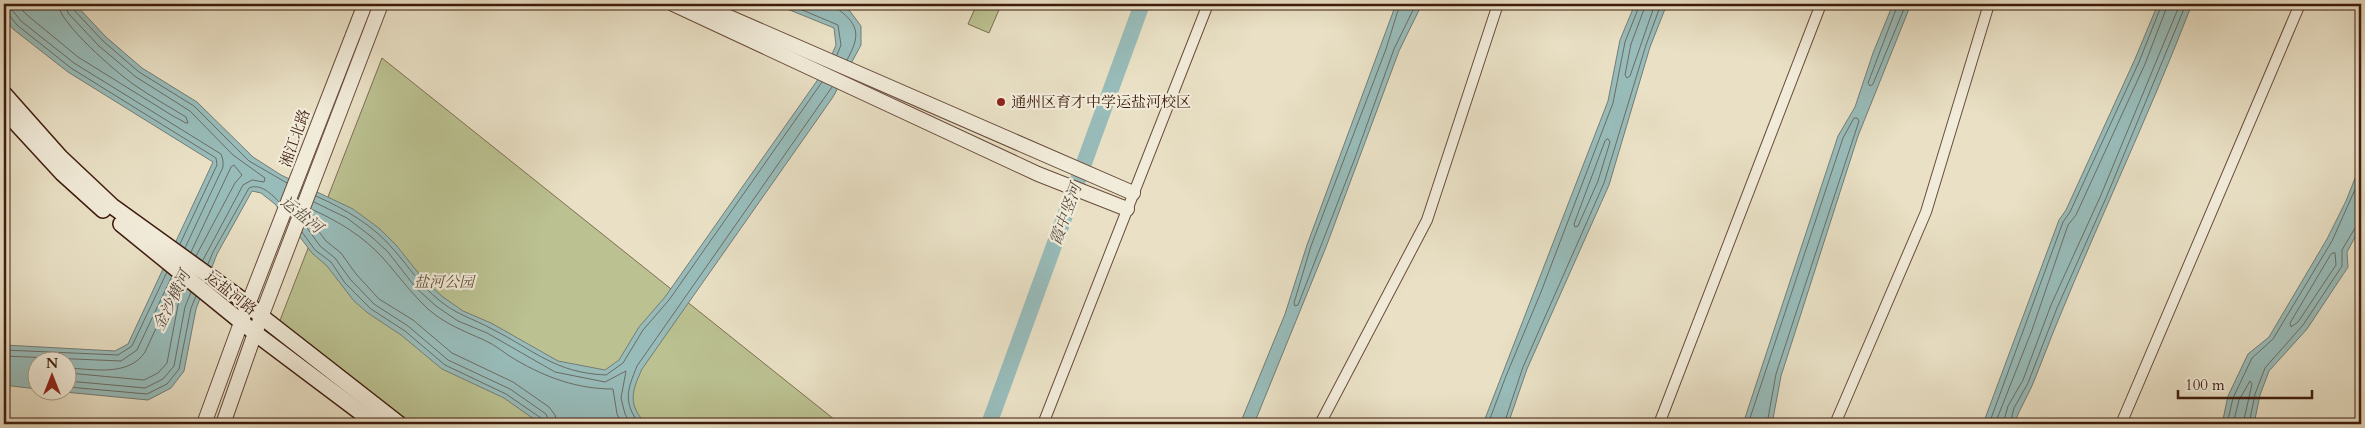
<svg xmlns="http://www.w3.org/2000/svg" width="2365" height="428" font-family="Cardo,'Noto Serif SC',serif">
<rect width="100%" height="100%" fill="#e9e0c5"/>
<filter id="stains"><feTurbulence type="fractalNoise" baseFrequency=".004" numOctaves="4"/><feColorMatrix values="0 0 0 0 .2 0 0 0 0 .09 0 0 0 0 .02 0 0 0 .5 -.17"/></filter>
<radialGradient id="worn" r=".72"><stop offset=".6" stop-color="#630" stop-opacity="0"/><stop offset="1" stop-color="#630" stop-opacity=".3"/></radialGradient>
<!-- green -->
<g fill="#bbc191" stroke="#7c6e4f">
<path d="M977 4 1001 5 989 33 968 24Z"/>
<path d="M382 58 840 424H405L277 328Z"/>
</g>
<!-- water -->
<g fill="#98bcba" stroke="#747c75">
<path d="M4 4H75L106 37 142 68 197 102 253 157 281 175 353 209 380 229 396 245 424 280 443 297 463 311 491 323 558 361 605 370 619 360 639 327 665 297 826 68 836 45 834 28 775 4H838L849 10 861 26V45L833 97 642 369C632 391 627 404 646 424H541L504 398 442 369 401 335 368 313 354 301 327 266 312 253 275 204 261 193 252 191 217 254 196 309 184 371 171 388 148 400 54 391 68 390V360H38L37 389 4 385V345L115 351 128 344 213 162 68 72 13 29 4 17Z"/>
<path d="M1396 4H1422L1399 51 1326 247 1254 424H1240L1285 314 1307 245Z"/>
<path d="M1635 4H1667L1650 47 1609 185 1527 369 1508 424H1483L1608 101 1620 40Z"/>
<path d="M1893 4H1911L1858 136 1781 376 1772 424H1743L1838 136 1855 107 1873 53Z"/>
<path d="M2158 4H2192C2144 129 2084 250 2036 376 2030 393 2020 407 2014 424H1983L2059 220 2066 210 2135 59Z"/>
<path d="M2361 163V226L2347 252 2348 267 2307 329 2269 371 2260 395 2254 424H2222L2228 396 2248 354 2269 337 2327 239 2346 201Z"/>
</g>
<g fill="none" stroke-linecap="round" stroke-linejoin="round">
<!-- shore -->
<g stroke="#6b6c64" stroke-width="1">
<path d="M16 4 27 15 78 57 173 116 186 123H188L186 117C168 106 150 96 133 84 116 72 59 23 58 4"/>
<path d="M65 4 68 13 99 46 136 77 190 111 233 155 265 178 264 182 252 180 243 185 203 260"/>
<path d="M72 4 73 9 103 41 139 72 194 106 249 161 287 183"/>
<path d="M788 4 838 25 841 45 837 55"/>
<path d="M837 4 838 9C860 26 860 36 847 60"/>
<path d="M1400 4 1386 49 1311 246 1294 303 1295 306 1298 305 1355 158 1394 49 1416 4"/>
<path d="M1646 4 1631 44 1625 75 1627 78 1630 76 1655 4"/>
<path d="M1898 4 1868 83 1870 86 1873 84 1906 4"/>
<path d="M4 8 12 10 21 21 74 63 221 154 223 160V167L185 248"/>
<path d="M4 14 9 15 17 25 71 68 216 158 217 165 180 244"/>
<path d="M1608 139 1610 142 1598 181 1578 226 1575 227 1574 224 1605 141Z"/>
<path d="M316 196C345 209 373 225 394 250 409 267 421 286 439 300 455 314 474 319 492 329 534 350 555 373 606 375L623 363 643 330 669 300 822 82"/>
<path d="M314 202 347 218 373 238 388 252 416 288 436 306 458 321 487 333 555 372 605 382 626 371 621 398 625 414 631 424"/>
<path d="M311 209C338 221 363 236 383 258 398 275 411 293 428 309 445 324 464 331 484 340 496 345 505 354 516 360 547 378 578 389 613 389L617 414 622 424"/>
<path d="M308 217 326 241 341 253 356 274 379 299 413 320 452 353 513 382 549 407 555 415 557 424"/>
<path d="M305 225 320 246 335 258 350 279 374 304 408 326 448 360 510 389 546 414 550 424"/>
<path d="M302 232 315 250 331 262 345 283 371 309 405 331 445 365 506 394 541 418 543 424"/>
<path d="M191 252 231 167 234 165 242 175 235 183 196 256"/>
<path d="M2335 253 2336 265 2298 322 2291 327 2290 323 2331 254Z"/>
<path d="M208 264 213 252 249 188C260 183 272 194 279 202"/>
<path d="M4 350 118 355 132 346 167 272"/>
<path d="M4 356 121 361 137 350 172 276"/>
<path d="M68 368C92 369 129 377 145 352L178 281"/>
<path d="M68 373 144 380 158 373 167 363 178 305 184 287"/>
<path d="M68 381 145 388 163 379 174 366 185 307 191 292"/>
<path d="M68 387 147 394 167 384 179 369 191 308 196 296"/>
<path d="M639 424C623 401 627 391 637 366L832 87"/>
<path d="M1488 424 1506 376 1541 292 1613 103 1625 42 1640 4"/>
<path d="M1504 424 1523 367 1604 183 1646 45 1661 4"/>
<path d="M1748 424 1843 138 1854 118H1857L1859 121 1776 374 1767 424"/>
<path d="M1989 424 2063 222 2070 212 2139 62 2162 4"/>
<path d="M1995 424 2032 330 2068 225 2076 215 2145 64 2168 4"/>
<path d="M2003 424 2008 406 2023 380 2051 305 2101 195 2180 4"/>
<path d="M2010 424 2014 408 2028 383 2057 308 2106 198 2186 4"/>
<path d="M2227 424 2233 398 2252 358 2273 339 2332 241 2361 176"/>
<path d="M2233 424 2239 400 2250 381 2252 384 2243 424"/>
<path d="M2249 424 2255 394 2265 368 2303 325 2342 266V250L2355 228 2361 225"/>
</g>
<!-- river -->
<path stroke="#98bcba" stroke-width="16" d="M989 424 1142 4"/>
<!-- minor casing -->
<g stroke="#694c3b" stroke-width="12">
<g id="minor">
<path d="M1043 424 1208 4"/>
<path d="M1320 424 1427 220 1498 4"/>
<path d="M1659 424 1821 4"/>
<path d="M1835 424 1926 212 1989 4"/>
<path d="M2121 424 2300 4"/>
</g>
</g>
<!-- tertiary casing -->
<g stroke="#694c3b" stroke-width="16">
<g id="tertiary">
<path d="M673 4 1038 174 1127 209"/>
<path d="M699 4 1133 193"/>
<path d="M204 424 242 320 365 4"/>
<path d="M223 424 255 333 381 4"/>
</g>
</g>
<!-- secondary casing -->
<g stroke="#3e1b0d" stroke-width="18">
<g id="secondary">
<path d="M4 94 60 157 112 206 248 304 262 317 399 424"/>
<path d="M4 110 62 173 103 210"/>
<path d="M121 224 255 333 376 424"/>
</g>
</g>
<!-- minor -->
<use href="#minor" stroke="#f1ebd9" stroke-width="10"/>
<!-- tertiary -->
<use href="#tertiary" stroke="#f1ebd9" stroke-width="14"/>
<!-- secondary -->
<use href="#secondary" stroke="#f1ebd9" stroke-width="15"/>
</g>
<!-- markers -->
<circle fill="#8f2418" stroke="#f1ebd9" stroke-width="2" cx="1001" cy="102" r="5"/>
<g text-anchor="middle" stroke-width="4.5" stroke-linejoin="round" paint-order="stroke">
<!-- poi labels -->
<g font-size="15" fill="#3e1b0d" stroke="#f1ebd9" text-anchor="start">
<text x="1011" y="107">通州区育才中学运盐河校区</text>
</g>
<!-- street labels -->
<g font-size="15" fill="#3e1b0d" stroke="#f1ebd9">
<text transform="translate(295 138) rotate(-70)" y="5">湘江北路</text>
<text transform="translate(231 293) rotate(38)" y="5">运盐河路</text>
</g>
<!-- park labels -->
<g font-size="15" font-style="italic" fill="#644d35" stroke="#f1ebd9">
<text x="444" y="287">盐河公园</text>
</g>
<!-- water labels -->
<g font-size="16" font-style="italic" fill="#594b41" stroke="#f1ebd9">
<text transform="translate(302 214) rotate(39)" y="6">运盐河</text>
<text transform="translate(1065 214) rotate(-70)" y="6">霞中竖河</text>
<text transform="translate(171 300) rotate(-64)" y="6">金沙横河</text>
</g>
</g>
<!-- margin -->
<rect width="2365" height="428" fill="none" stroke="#e9e0c5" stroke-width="20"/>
<rect x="5" y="5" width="2355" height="418" fill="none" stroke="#3e1b0d" stroke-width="2.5"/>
<rect x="10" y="10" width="2345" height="408" fill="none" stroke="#3e1b0d"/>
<!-- north arrow -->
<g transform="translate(52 376)"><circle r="24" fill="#f1ebd9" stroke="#a99887"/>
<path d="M0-4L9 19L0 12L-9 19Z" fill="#8f2418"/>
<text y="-8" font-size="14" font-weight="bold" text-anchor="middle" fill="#3e1b0d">N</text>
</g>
<!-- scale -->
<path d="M2178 390v8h134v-8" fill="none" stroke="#3e1b0d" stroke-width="2.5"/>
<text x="2185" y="390" font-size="15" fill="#3e1b0d" stroke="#f1ebd9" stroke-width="4" paint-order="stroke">100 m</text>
<rect width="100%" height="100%" filter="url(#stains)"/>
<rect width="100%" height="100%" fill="url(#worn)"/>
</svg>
